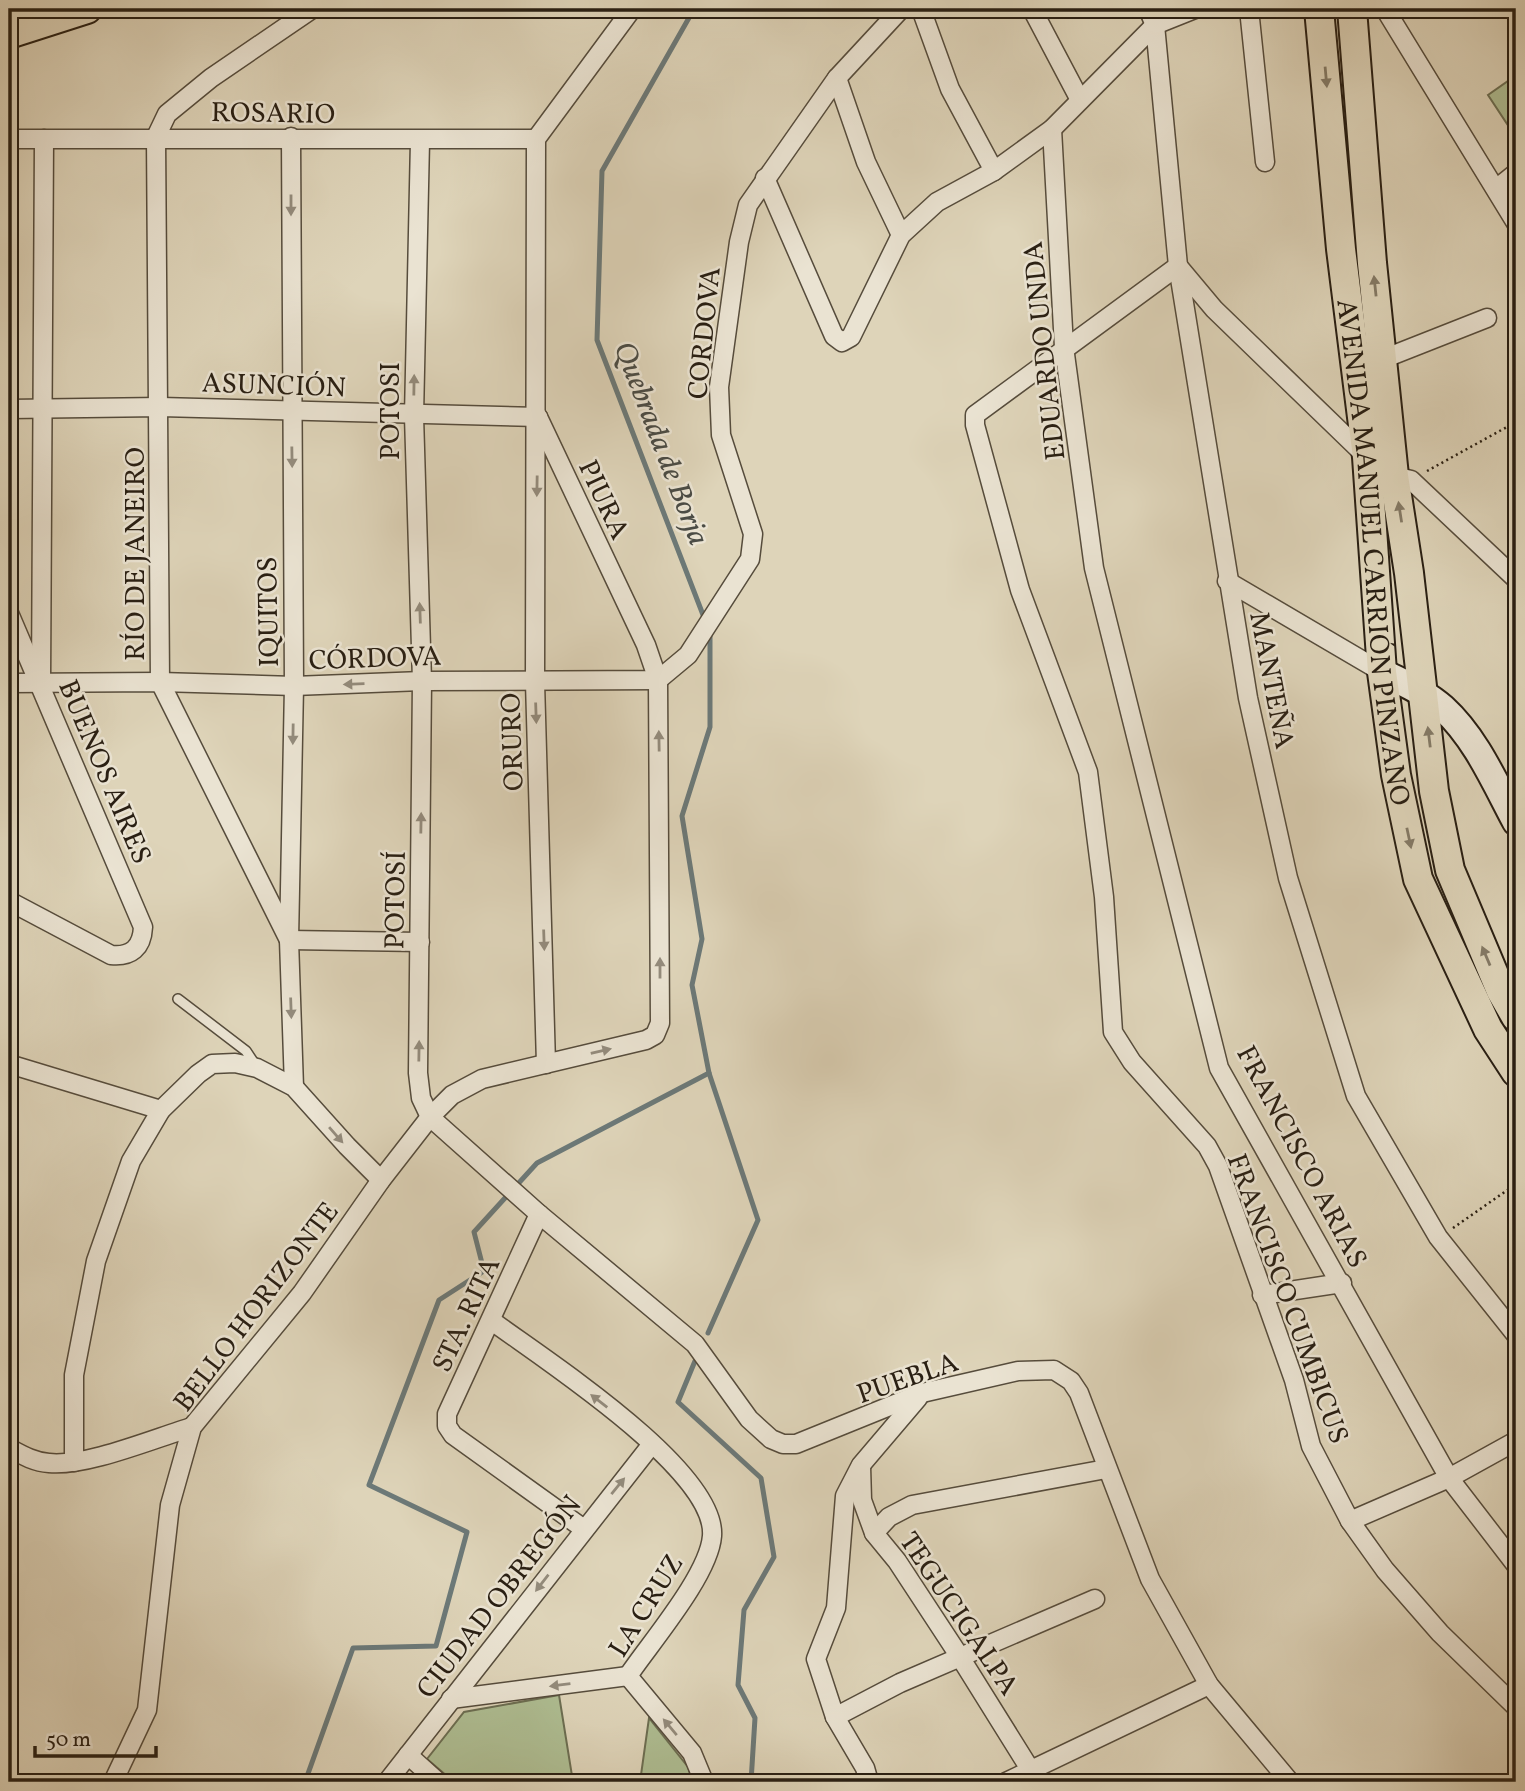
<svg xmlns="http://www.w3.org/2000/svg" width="1525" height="1791" font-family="Vollkorn,serif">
<rect width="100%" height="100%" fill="#ded4b9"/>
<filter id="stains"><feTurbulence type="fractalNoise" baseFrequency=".00286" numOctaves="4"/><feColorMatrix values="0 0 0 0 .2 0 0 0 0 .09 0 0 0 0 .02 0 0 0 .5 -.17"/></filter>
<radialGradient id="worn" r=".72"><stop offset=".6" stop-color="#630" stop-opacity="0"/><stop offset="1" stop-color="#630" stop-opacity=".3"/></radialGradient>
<!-- green -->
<g fill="#aebd92" stroke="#6c6e52" stroke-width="2">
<path d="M1508 81 1516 94 1515 136 1488 95Z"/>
<path d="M559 1695 573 1782H454L427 1759 464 1712Z"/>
<path d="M649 1718 688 1767 693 1782H640Z"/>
</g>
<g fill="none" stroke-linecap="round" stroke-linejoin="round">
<!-- stream -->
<g stroke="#6c7978" stroke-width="5">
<path d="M694 9 602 171 597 340 705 620"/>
<path d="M708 1333 758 1220 709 1073 692 985 702 939 682 816 710 727V634"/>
<path d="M695 1361 678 1402 761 1478 774 1557 744 1610 738 1685 755 1718 751 1782"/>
<path d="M305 1782 353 1648 436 1646 467 1532 369 1485 439 1300 484 1271 474 1232 537 1163 709 1073"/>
</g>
<!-- lane casing -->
<g stroke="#564c3c" stroke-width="12">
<path id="lane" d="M178 999 246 1051 256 1066"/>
</g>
<!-- street casing -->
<g stroke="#564c3c" stroke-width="21">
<g id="street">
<path d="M921 9 950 89 994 171"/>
<path d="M1032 9 1080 100"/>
<path d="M1148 9 1155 25 1178 266 1248 698 1288 878 1356 1096 1438 1237 1516 1335"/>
<path d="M1249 9 1265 162"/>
<path d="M1385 9 1516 223"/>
<path d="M837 78 866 162 901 235"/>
<path d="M1052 129 1064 347 1094 568 1219 1068 1449 1478 1516 1565"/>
<path d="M291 137 294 686 289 940 294 1087"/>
<path d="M9 139H536"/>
<path d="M420 141 414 416 422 681 418 1073 421 1098 430 1117 539 1214 695 1344 749 1419 771 1439 783 1444H796L922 1393 1018 1371 1054 1370 1071 1381 1079 1393 1150 1579 1209 1685 1290 1782"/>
<path d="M765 178 834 336 842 342 851 337 901 235 937 202 994 171 1052 129 1155 25 1195 9"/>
<path d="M1496 189 1516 173"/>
<path d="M1178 266 975 415V425L1020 590 1088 772 1104 897 1113 1032 1132 1062 1207 1146 1218 1166 1294 1380 1311 1446 1350 1521 1385 1570 1440 1633 1516 1707"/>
<path d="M1178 266 1214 309 1367 457 1394 476 1411 480 1516 579"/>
<path d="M1383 359 1487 318"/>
<path d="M9 409 161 407 538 417"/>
<path d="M1227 581 1382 672"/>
<path d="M9 613 143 927C142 948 131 957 111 955L9 901"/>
<path d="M9 683 160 682 294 686 422 681 658 680 688 655 750 559 753 534 721 435 719 387 739 242 748 205 837 78 901 9"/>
<path d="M41 684 44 139"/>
<path d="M289 940 160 682 156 137 167 114 211 78 312 9"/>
<path d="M289 940 420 942"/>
<path d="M9 1064 161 1110"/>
<path d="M546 1064 535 682 536 139 632 9"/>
<path d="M539 1214 447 1414V1426L453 1435 584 1529"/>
<path d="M1262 1295 1342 1283"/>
<path d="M492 1321C542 1358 717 1470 712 1536 709 1575 651 1642 628 1676"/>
<path d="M9 1448C22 1455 34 1462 49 1463 86 1467 155 1438 192 1427"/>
<path d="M74 1462V1375L96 1261 131 1161 161 1110 198 1074 212 1064 235 1063 257 1068 294 1087 347 1146 381 1180"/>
<path d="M861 1466 862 1500 874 1533 897 1561 960 1657 1038 1782"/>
<path d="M1350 1521 1449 1478 1516 1441"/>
<path d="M874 1533 889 1517 912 1505 1106 1469"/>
<path d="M628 1676 692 1753 704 1782"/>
<path d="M451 1699 628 1676"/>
<path d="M835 1717 900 1683 1095 1599"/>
<path d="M408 1755 438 1782"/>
<path d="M113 1782 147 1710 170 1505 192 1427 302 1293 381 1180 430 1117 452 1095 482 1079 646 1040 655 1035 660 1023 658 680 646 645 538 417"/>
<path d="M387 1782 652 1444"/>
<path d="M869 1782 865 1768 835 1717 816 1659 836 1608 845 1496 861 1465 918 1398"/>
<path d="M1006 1782 1209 1685"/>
</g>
</g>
<!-- secondary casing -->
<g stroke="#291f13" stroke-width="30">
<path id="secondary" d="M1382 672C1403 683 1425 692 1443 708 1476 738 1495 783 1516 822"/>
</g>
<!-- primary casing -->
<g stroke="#291f13" stroke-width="32">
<g id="primary">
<path id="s1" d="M1319 9 1341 249 1367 457 1382 672 1396 775 1418 879 1488 1029 1516 1072"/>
<path d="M1352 9 1372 263 1394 476 1409 573 1434 791 1450 870 1501 991 1516 1017"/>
<path d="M9 34 87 9"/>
</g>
</g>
<!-- path -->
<g stroke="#291f13" stroke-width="2.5" stroke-dasharray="2 3.5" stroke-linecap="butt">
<path d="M1427 471 1516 422"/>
<path d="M1453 1228 1516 1184"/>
</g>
<!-- lane -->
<use href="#lane" stroke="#eae3d2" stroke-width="9"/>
<!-- street -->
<use href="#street" stroke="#eae3d2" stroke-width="18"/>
<!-- secondary -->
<use href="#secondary" stroke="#eae3d2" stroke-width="26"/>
<!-- primary -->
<use href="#primary" stroke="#ded4b9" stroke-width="28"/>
</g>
<!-- one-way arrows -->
<defs><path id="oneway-solid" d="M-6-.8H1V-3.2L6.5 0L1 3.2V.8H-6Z" transform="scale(1.75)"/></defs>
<g fill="#847a66">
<use href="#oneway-solid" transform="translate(1326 77) rotate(85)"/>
<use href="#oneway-solid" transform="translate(1375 286) rotate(-96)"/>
<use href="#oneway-solid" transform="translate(1400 512) rotate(-99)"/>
<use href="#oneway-solid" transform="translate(1429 737) rotate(-97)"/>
<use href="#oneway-solid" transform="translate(1409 838) rotate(78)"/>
<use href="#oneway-solid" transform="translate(1486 956) rotate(-113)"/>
</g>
<g fill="#938b7c">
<use href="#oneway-solid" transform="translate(291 205) rotate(90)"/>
<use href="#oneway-solid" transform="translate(414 385) rotate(-89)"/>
<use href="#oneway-solid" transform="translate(292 457) rotate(89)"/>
<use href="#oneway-solid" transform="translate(537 486) rotate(91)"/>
<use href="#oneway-solid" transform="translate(420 613) rotate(-92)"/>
<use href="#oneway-solid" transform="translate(354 684) rotate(178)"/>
<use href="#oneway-solid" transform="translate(536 713) rotate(88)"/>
<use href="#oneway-solid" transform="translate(293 734) rotate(91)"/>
<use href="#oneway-solid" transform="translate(659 741) rotate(-91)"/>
<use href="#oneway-solid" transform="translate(421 823) rotate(-89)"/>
<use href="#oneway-solid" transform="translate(544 940) rotate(88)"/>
<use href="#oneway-solid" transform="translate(660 968) rotate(-90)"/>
<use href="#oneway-solid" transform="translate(291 1008) rotate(88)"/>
<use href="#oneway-solid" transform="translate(419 1051) rotate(-89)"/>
<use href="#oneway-solid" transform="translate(601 1051) rotate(-13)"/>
<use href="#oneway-solid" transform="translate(336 1135) rotate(49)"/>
<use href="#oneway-solid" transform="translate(599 1401) rotate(-142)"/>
<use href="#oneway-solid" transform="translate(618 1486) rotate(-51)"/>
<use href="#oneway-solid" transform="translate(542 1583) rotate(128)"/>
<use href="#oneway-solid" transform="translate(560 1685) rotate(173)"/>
<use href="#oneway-solid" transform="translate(670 1727) rotate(-130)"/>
</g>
<g text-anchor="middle" stroke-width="5" stroke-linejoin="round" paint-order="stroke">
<!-- street labels -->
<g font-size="28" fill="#291f13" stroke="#eae3d2">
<text transform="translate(273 112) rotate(1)" y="10">ROSARIO</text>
<text transform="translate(703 333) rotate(-84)" y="10">CORDOVA</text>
<text transform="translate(1043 351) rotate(-96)" y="10">EDUARDO UNDA</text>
<text transform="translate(274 384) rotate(2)" y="10">ASUNCIÓN</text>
<text transform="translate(389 411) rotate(-90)" y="10">POTOSI</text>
<text transform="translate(605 499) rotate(65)" y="10">PIURA</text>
<text dy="10" stroke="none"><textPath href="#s1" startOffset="546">AVENIDA MANUEL CARRIÓN PINZANO</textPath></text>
<text transform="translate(134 554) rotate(-90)" y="10">RÍO DE JANEIRO</text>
<text transform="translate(267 612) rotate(-91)" y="10">IQUITOS</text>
<text transform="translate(375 657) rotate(-2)" y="10">CÓRDOVA</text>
<text transform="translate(1273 680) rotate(79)" y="10">MANTEÑA</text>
<text transform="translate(511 742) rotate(-92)" y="10">ORURO</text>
<text transform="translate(106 771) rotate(67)" y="10">BUENOS AIRES</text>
<text transform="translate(394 900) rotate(-89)" y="10">POTOSÍ</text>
<text transform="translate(1303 1156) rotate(62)" y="10">FRANCISCO ARIAS</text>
<text transform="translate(1289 1298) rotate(70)" y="10">FRANCISCO CUMBICUS</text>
<text transform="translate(255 1306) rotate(-53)" y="10">BELLO HORIZONTE</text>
<text transform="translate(465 1314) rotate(-65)" y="10">STA. RITA</text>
<text transform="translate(907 1377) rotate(-19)" y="10">PUEBLA</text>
<text transform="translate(498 1596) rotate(-52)" y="10">CIUDAD OBREGÓN</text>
<text transform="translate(645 1605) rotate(-58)" y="10">LA CRUZ</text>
<text transform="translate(960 1613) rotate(56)" y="10">TEGUCIGALPA</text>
</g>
<!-- water labels -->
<g font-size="30" font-style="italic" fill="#4b4c45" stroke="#eae3d2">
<text transform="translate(662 443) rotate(69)" y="10">Quebrada de Borja</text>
</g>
</g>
<!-- margin -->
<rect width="1525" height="1791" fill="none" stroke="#ded4b9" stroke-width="35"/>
<rect x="10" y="10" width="1504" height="1770" fill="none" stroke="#291f13" stroke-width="3.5"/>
<rect x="18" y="18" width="1490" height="1756" fill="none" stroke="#291f13" stroke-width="2"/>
<!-- scale -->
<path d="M35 1746v10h121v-10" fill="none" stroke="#291f13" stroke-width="3.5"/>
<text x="46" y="1746" font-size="21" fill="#291f13" stroke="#eae3d2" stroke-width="5" paint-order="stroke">50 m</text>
<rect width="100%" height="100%" filter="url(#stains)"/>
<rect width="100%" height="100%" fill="url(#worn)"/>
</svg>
